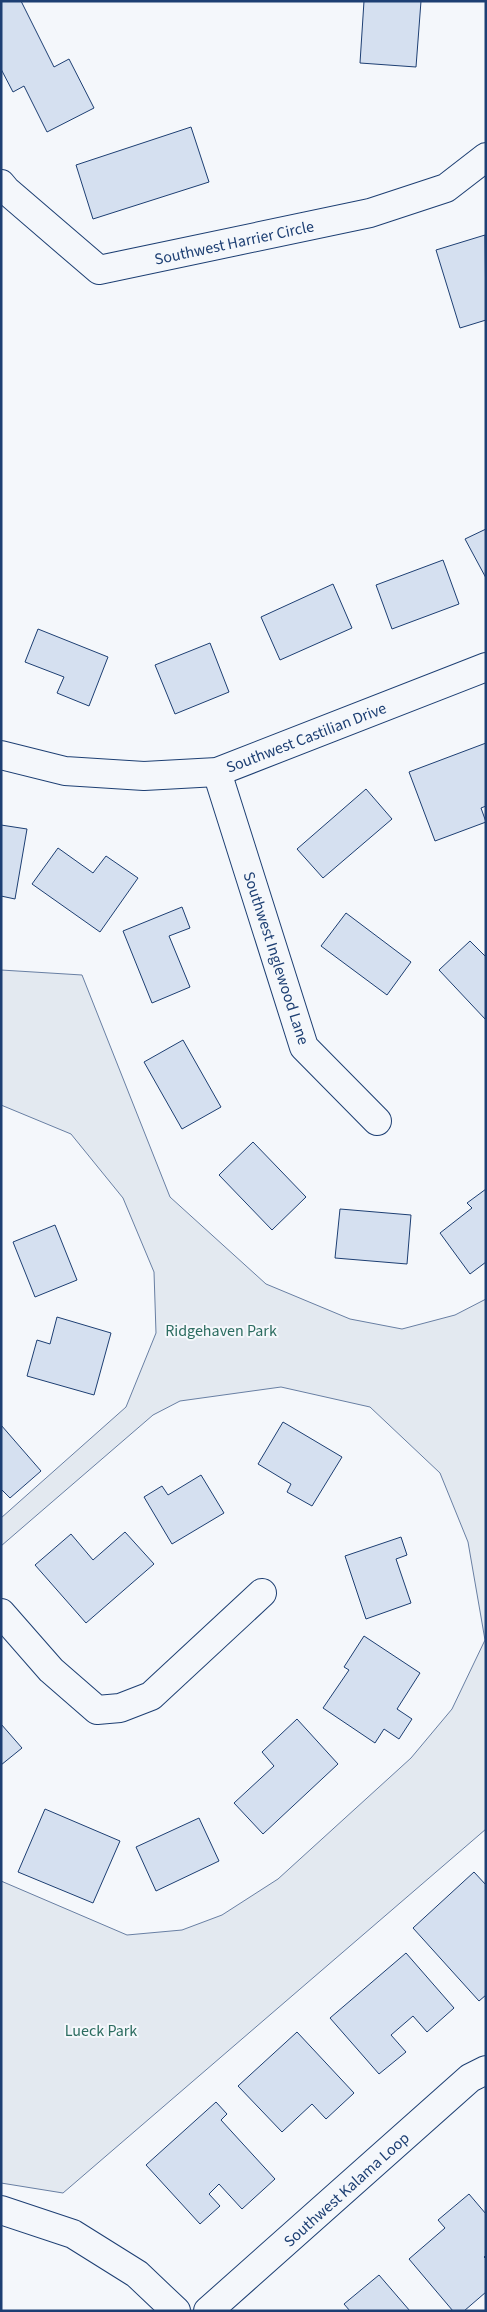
<svg xmlns="http://www.w3.org/2000/svg" width="487" height="2312" font-family="'Source Sans 3',sans-serif">
<rect width="100%" height="100%" fill="#f4f7fb"/>
<!-- green -->
<path fill="#e3e9f0" stroke="#687fa3" d="M1 970 82 975 170 1197 266 1284 350 1319 402 1329 455 1315 486 1299V1829L63 2193 1 2183V1881L127 1935 182 1930 222 1915 278 1879 411 1758 452 1709 485 1640 468 1542 440 1473 370 1407 281 1387 180 1401 153 1415 1 1546V1518L126 1407 156 1333 154 1272 123 1198 71 1134 1 1105Z"/>
<!-- building -->
<g fill="#d5e0f0" stroke="#1d3f73">
<path d="M1 1H21L54 67 69 59 94 108 47 132 24 86 13 92 1 69Z"/>
<path d="M364 1H421L416 67 360 63Z"/>
<path d="M191 127 209 182 93 219 76 165Z"/>
<path d="M485 235 486 320 460 328 436 250Z"/>
<path d="M486 529V578L465 539Z"/>
<path d="M443 560 459 604 392 629 376 585Z"/>
<path d="M333 584 352 628 280 660 261 617Z"/>
<path d="M38 629 108 657 89 706 57 693 64 677 25 662Z"/>
<path d="M210 643 229 692 175 714 155 665Z"/>
<path d="M486 743V806L481 808 486 822 435 841 409 772Z"/>
<path d="M366 789 392 819 323 878 297 849Z"/>
<path d="M1 825 27 829 15 899 1 896Z"/>
<path d="M58 848 93 873 106 856 138 878 100 932 32 884Z"/>
<path d="M182 907 190 928 169 936 190 987 152 1003 123 931Z"/>
<path d="M346 913 411 962 387 995 321 946Z"/>
<path d="M470 941 486 957V1020L439 970Z"/>
<path d="M183 1040 221 1107 182 1129 144 1062Z"/>
<path d="M253 1142 306 1197 272 1230 219 1175Z"/>
<path d="M486 1189V1262L470 1274 440 1233 472 1208 467 1203Z"/>
<path d="M340 1209 411 1215 407 1264 335 1258Z"/>
<path d="M55 1225 77 1280 35 1297 13 1242Z"/>
<path d="M57 1317 111 1333 94 1395 27 1376 37 1340 50 1344Z"/>
<path d="M283 1422 342 1457 312 1506 287 1492 291 1484 258 1464Z"/>
<path d="M1 1425 41 1471 10 1498 1 1489Z"/>
<path d="M201 1475 224 1513 172 1544 144 1497 162 1486 168 1495Z"/>
<path d="M125 1532 154 1564 86 1623 35 1565 71 1534 93 1560Z"/>
<path d="M401 1537 407 1555 396 1559 411 1603 366 1619 345 1556Z"/>
<path d="M364 1636 420 1673 397 1709 412 1719 399 1739 384 1729 375 1743 323 1708 349 1670 344 1667Z"/>
<path d="M297 1719 338 1764 263 1834 234 1803 274 1766 262 1752Z"/>
<path d="M1 1724 22 1748 1 1765Z"/>
<path d="M45 1809 120 1841 93 1903 18 1872Z"/>
<path d="M199 1818 219 1861 156 1891 136 1847Z"/>
<path d="M474 1872 486 1885V1995L479 2001 413 1928Z"/>
<path d="M406 1953 454 2008 427 2032 413 2016 391 2035 406 2052 379 2074 330 2018Z"/>
<path d="M297 2032 354 2093 326 2119 312 2104 282 2132 238 2086Z"/>
<path d="M216 2102 227 2114 221 2120 275 2179 242 2209 219 2184 209 2194 220 2206 200 2224 146 2165Z"/>
<path d="M469 2194 486 2214V2255L484 2257 486 2259V2292L464 2311H453L409 2259 445 2228 438 2220Z"/>
<path d="M379 2275 410 2311H350L344 2304Z"/>
</g>
<g fill="none" stroke-linecap="round" stroke-linejoin="round">
<!-- minor casing -->
<g stroke="#1d3f73" stroke-width="30">
<g id="minor">
<path d="M1 184 6 190 99 270 370 213 446 188 486 157"/>
<path d="M1 755 65 771 144 776 217 772 486 667"/>
<path d="M217 772 304 1047 377 1121"/>
<path d="M1 1613 51 1670 97 1710 120 1708 151 1696 262 1593"/>
<path d="M1 2210 73 2234 137 2274 176 2311"/>
<path d="M208 2311 470 2078 486 2070"/>
</g>
</g>
<!-- minor -->
<use href="#minor" stroke="#f4f7fb" stroke-width="28"/>
</g>
<g text-anchor="middle" stroke-width="4" stroke-linejoin="round" paint-order="stroke">
<!-- street labels -->
<g font-size="16" fill="#1d3f73" stroke="#f4f7fb">
<text transform="translate(234 242) rotate(-12)" y="6">Southwest Harrier Circle</text>
<text transform="translate(306 737) rotate(-21)" y="6">Southwest Castilian Drive</text>
<text transform="translate(277 958) rotate(72)" y="6">Southwest Inglewood Lane</text>
<text transform="translate(346 2189) rotate(-42)" y="6">Southwest Kalama Loop</text>
</g>
<!-- park labels -->
<g font-size="16" fill="#2c6c60" stroke="#f4f7fb">
<text x="221" y="1336">Ridgehaven Park</text>
<text x="101" y="2036">Lueck Park</text>
</g>
</g>
<!-- border -->
<rect width="487" height="2312" fill="none" stroke="#1d3f73" stroke-width="5"/>
</svg>
